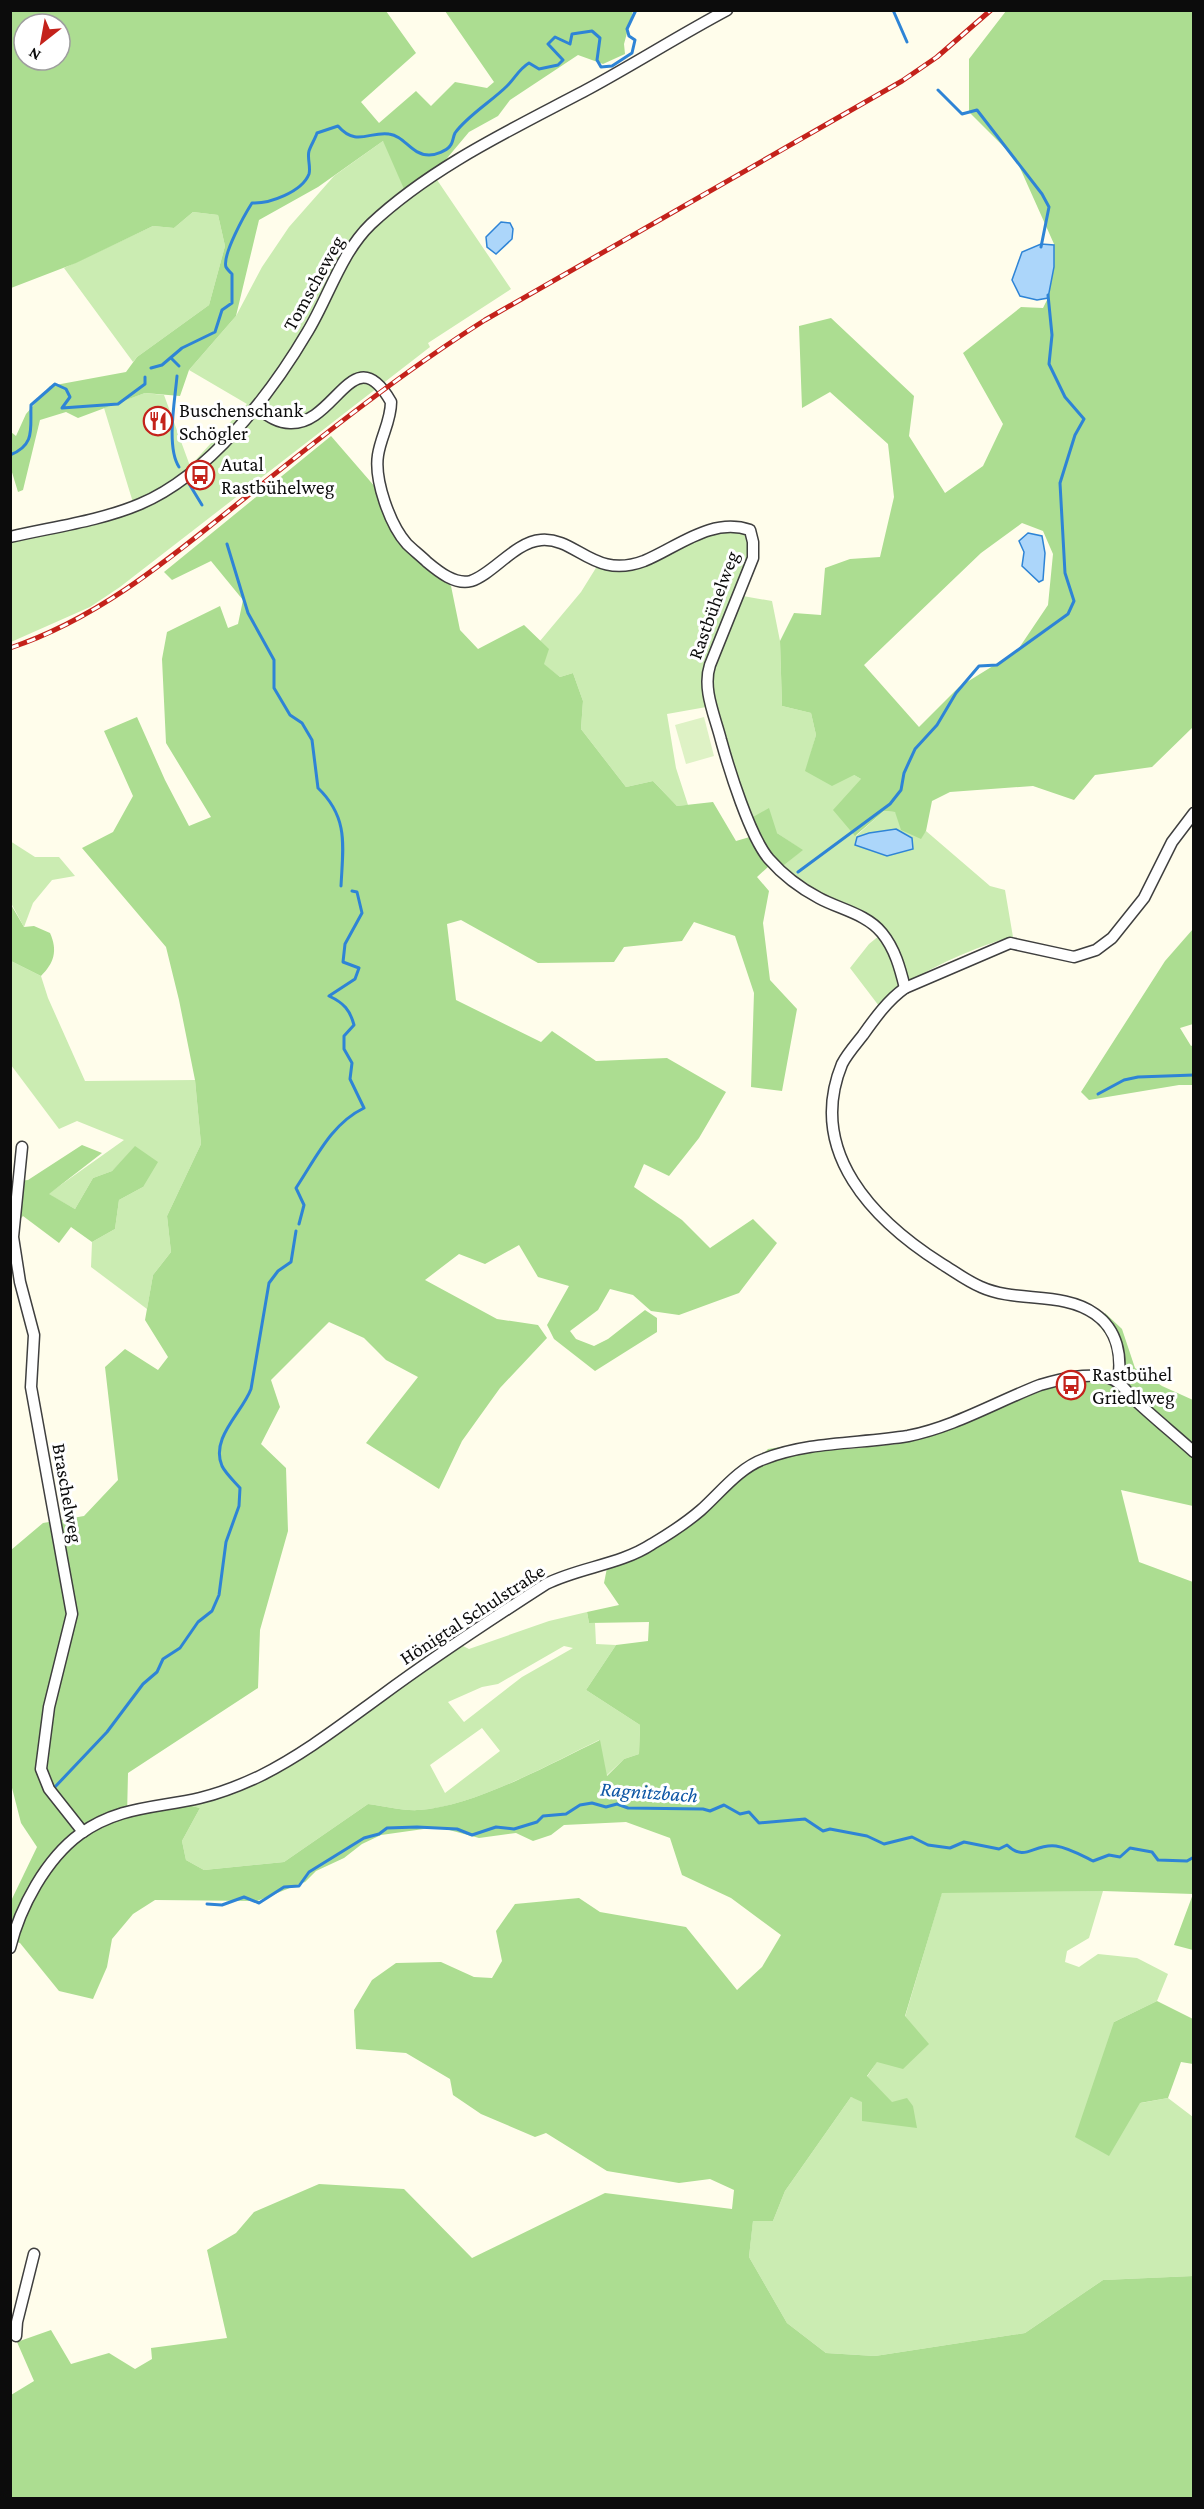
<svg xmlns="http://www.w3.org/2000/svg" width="1204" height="2509" font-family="'Crimson Pro',serif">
<rect width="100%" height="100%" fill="#fffdeb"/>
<!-- green -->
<g fill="#cbecb2" fill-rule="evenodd">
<path d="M383 141 431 171 511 289 428 343 430 347 120 587 90 607 11 642 10 543 91 523 135 509 104 408 145 393 164 395 190 466 247 404 189 370 236 316 262 267 289 227 334 176Z"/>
<path d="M193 212 218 215 225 246 209 305 137 357 133 362 64 268 153 226 174 228Z"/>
<path d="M716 529 750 530 753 542 737 595 772 601 780 641 782 706 811 713 816 735 806 771 854 775 861 779 856 836 884 811 895 812 920 838 926 831 990 886 1005 890 1013 937C979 944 901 979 879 1006L850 968 869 944 885 931 856 910 832 898 819 899 785 874 783 866 802 850 777 833 756 834 712 706 667 714 676 768 688 805 677 806 653 781 626 787 581 729 583 701 573 673 560 677 543 664 548 649 540 641 581 592 599 563 619 566Z"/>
<path d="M10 841 35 857H59L75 876 52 880 33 903 24 927 11 903Z"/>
<path d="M11 961 41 976 48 998 85 1081 195 1080 201 1144 167 1216 171 1252 153 1275 147 1309 91 1267 92 1242 115 1229 119 1200 143 1187 135 1147 112 1171 93 1178 75 1209 48 1194 124 1140 77 1121 59 1129 11 1065Z"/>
<path d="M587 1612 589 1623H595L596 1644 616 1645 586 1690 640 1725 639 1754 624 1759 606 1776 599 1740C550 1764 473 1807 419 1810 403 1811 384 1806 368 1804L284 1862 204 1870 186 1860 182 1841 200 1808 184 1804 260 1776 463 1646 469 1649 549 1621ZM564 1646 573 1648 522 1677 464 1722 448 1702 482 1687 498 1684ZM482 1728 500 1751 445 1793 430 1765Z"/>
<path d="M1103 1891 1089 1938 1067 1951 1065 1962 1079 1967 1098 1954 1137 1958 1168 1974 1157 2001 1114 2022 1141 2103 1168 2098 1193 2117V2276L1103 2280 1025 2333 875 2356 826 2353 787 2323 749 2257 753 2220 773 2221 785 2191 851 2097 913 2114V2106L892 2103 867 2077 905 2017 942 1892Z"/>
</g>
<!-- forest -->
<g fill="#acdd91" fill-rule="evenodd">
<path d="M11 11H386L416 53 361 102 379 123 416 91 431 106 455 82 487 88 494 82 445 11H633L624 44 625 54 603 64 578 55 510 100 498 116 469 132 443 163 404 189 383 141 318 187 259 220 236 316 189 370 180 396 145 393 78 418 66 412 40 420 23 490 18 492 11 469V432L16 436 26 414 50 386 126 372 137 357 209 305 225 246 218 215 193 212 174 228 153 226 76 263 11 288ZM24 24H60V60H24Z"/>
<path d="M1006 11H1193V727L1152 767 1095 775 1074 800 1033 786 950 792 932 801 926 831 921 839 901 830 895 812 884 811 855 836 833 810 861 779 854 775 832 786 805 771 816 735 811 713 782 706 780 641 794 613 821 615 825 568 850 559 880 557 894 497 888 444 830 392 802 408 799 326 831 318 914 396 909 436 945 493 983 466 1003 424 963 353 1021 307 1043 308 1048 298 1054 267V244L1016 159 969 112V59ZM1022 523 1043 531 1053 554 1048 605 1017 651 959 687 919 727 864 665 981 553Z"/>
<path d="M331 436 376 488 384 513 432 571 451 586 460 630 478 649 524 625 549 649 544 664 560 677 573 673 583 701 581 729 626 787 653 781 677 806 713 802 736 841 760 834 753 817 769 808 777 833 803 850 783 866H769L757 877 769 891 763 923 770 980 797 1009 782 1091 751 1087 754 993 735 936 694 922 682 941 624 947 614 962 538 963 461 920 447 924 456 1000 541 1042 552 1031 596 1061 667 1058 726 1092 699 1138 669 1176 644 1164 634 1187 682 1220 710 1248 753 1219 777 1243 739 1293 679 1315 651 1311 633 1295 610 1289 598 1310 570 1331 576 1339 594 1346 608 1339 645 1310 657 1318V1332L595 1371 554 1339 547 1325 569 1286 538 1277 519 1245 485 1264 459 1254 425 1280 497 1319 538 1325 547 1338 500 1388 462 1441 439 1489 366 1443 418 1377 386 1360 364 1338 329 1322 271 1380 280 1407 261 1444 286 1468 288 1531 260 1630 258 1688 128 1773 127 1816 184 1804 200 1808 182 1841 186 1860 204 1870 284 1862 368 1804C384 1806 403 1811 419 1810 473 1807 550 1764 600 1740L607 1776 624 1759 639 1754 640 1725 586 1690 616 1645 648 1641 649 1622 589 1623 587 1612 619 1605 604 1583 607 1568 655 1549 710 1507 768 1449 838 1438 847 1449 898 1444 947 1430 1046 1389 1087 1382 1121 1386 1127 1384C1122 1361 1112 1340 1097 1323L1105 1313 1122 1329 1135 1368 1162 1386 1193 1400V1506L1121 1490 1139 1562 1193 1582V1950L1174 1945 1193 1894 1103 1891 942 1893 905 2016 929 2044 903 2069 877 2062 867 2076 892 2102 907 2098 913 2106 917 2128 862 2121V2102L851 2097 785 2191 773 2221H753L749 2257 787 2323 826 2353 875 2356 1025 2333 1103 2280 1193 2276V2498H11V2395L34 2381 17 2342 51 2330 71 2364 109 2353 135 2369 152 2359 151 2348 227 2338 207 2250 236 2233 254 2212 319 2184 404 2189 472 2258 605 2193 732 2209 734 2190 710 2179 679 2183 607 2171 546 2133 535 2137 481 2114 453 2095 450 2079 406 2053 356 2049 354 2010 372 1980 396 1963 441 1962 474 1977 492 1978 502 1961 496 1931 515 1904 579 1898 600 1912 686 1927 737 1990 762 1967 781 1935 731 1898 682 1875 670 1838 626 1822 564 1825 551 1835 533 1841 516 1833 479 1838 438 1827 381 1835 362 1844 344 1858 316 1871 305 1882 257 1901 155 1900 133 1914 112 1939 107 1967 93 1999 59 1991 20 1943 11 1940 10 1903 37 1847 21 1823 11 1784V1550L43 1523 84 1516 118 1480 105 1367 125 1349 158 1370 168 1357 145 1320 153 1275 171 1252 167 1216 201 1144 195 1080 179 1000 166 947 82 848 113 832 133 796 104 731 137 717 165 780 189 826 211 817 166 743 162 659 167 632 220 606 228 628 238 624 243 600 211 561 172 580 164 572Z"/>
<path d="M10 903 24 927 34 926 50 933C58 951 54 963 41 976L11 961Z"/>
<path d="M1193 929V1024L1180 1028 1191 1046 1193 1045V1085H1179L1089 1100 1081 1092 1165 961Z"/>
<path d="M82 1145 102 1153 49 1194 75 1209 93 1178 112 1171 135 1146 158 1162 143 1187 119 1200 115 1229 92 1242 71 1227 59 1243 23 1216 11 1229 10 1182 28 1180Z"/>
<path d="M1157 2001 1193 2019V2064L1181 2062 1168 2098 1140 2103 1109 2156 1075 2137 1114 2022Z"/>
</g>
<!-- pitch -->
<path fill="#def2c5" d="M704 717 714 756 686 764 675 725Z"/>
<!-- water -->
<g fill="#acd6fa" stroke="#2e84d6" stroke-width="1.5">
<path d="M501 222 510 223 513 229 512 239 496 254 487 247 486 237Z"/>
<path d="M1041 244 1054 245V267L1048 298 1037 300 1020 296 1012 280 1022 252Z"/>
<path d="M1028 533 1042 536 1045 553 1043 580 1039 582 1022 566 1024 552 1019 541Z"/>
<path d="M896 829 912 838 913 849 887 856 855 845 857 837 869 833Z"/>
</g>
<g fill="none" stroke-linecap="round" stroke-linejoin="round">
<!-- stream -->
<g stroke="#2e84d6" stroke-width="3">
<path d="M893 10 907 42"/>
<path d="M938 90 962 114 977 110 1042 194 1049 207 1041 247"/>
<path d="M171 358 179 366"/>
<path d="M151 368 162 365 182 348 215 332 222 310 232 303V274C231 273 227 269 226 267 222 255 245 214 252 203 269 204 302 192 309 174 311 167 307 158 309 151 311 145 315 139 317 133L338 126C356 147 370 131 389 134 405 136 411 155 429 155 436 155 446 151 450 146 453 143 453 137 455 133 467 116 492 101 507 86 515 78 519 69 529 63L539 69 558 65 563 60 548 44 555 37 570 44 572 34 592 31 600 38 597 60 601 67 612 66 632 53 635 40 629 36 627 29 636 10"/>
<path d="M177 376C175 400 166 447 179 467"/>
<path d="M10 455C36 445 30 428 31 405L55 384 66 389 70 397 62 408 118 404 145 384V377"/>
<path d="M188 482 202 505"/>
<path d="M227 544 248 613 274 660V688L290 715 302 723 312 740 318 788C349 818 343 846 341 886"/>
<path d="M798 872 890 804 901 790 904 773 915 749 937 725 956 693 979 666 997 665 1068 614 1074 601 1065 573 1060 483 1075 435 1084 419 1065 397 1049 364 1052 335 1048 295"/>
<path d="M1098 1094 1124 1080 1138 1077 1194 1075"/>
<path d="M299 1224 304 1205 296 1188C316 1158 331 1124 364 1108L350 1079 352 1063 344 1049V1036L354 1025C350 1010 344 1003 329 996L355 979 359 968 343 962 345 944 362 913 357 892 352 891"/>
<path d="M54 1788 107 1732 143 1684 157 1672 163 1659 180 1648 198 1622 212 1611 219 1595 226 1542 239 1506 240 1488C235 1482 226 1474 222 1466 210 1438 242 1413 251 1389L269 1283 278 1271 291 1262 296 1231"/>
<path d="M207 1904 222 1905 244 1897 259 1903 284 1887 299 1886 309 1872 364 1838 379 1834 387 1828 417 1827 457 1829 472 1835 496 1827 514 1829 537 1822 543 1816 566 1814 580 1805 592 1803 606 1807 617 1804 628 1808 703 1809 710 1811 724 1805 740 1814 749 1812 759 1823 805 1819 823 1831 830 1829 867 1836 884 1844 912 1837 928 1845 950 1848 964 1842 999 1849 1007 1845C1026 1863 1033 1843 1056 1846 1069 1848 1081 1855 1093 1861L1109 1855 1120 1857 1130 1848 1152 1852 1158 1860 1187 1861 1194 1857"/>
</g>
<!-- minor casing -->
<g stroke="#3f3f3f" stroke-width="13">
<g id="minor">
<path d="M257 408C267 415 277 423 290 423 336 425 353 336 391 402 391 421 381 436 378 455 374 480 390 525 407 544 413 550 421 556 427 562 439 572 455 585 471 581 493 574 515 542 541 540 577 537 593 580 644 561 678 547 711 517 750 530L753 542V558L710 665C702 689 715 716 721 740 729 769 750 837 769 859 783 875 800 888 819 898 839 909 867 914 882 933 895 949 900 968 905 988"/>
<path d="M10 537C53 527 100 521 140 504 209 475 271 394 308 331 329 296 341 253 371 224 434 165 515 128 590 88 636 63 680 35 727 10"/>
<path d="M22 1147 13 1237 20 1282 34 1335 31 1387 72 1614 49 1707 41 1769 49 1789 83 1832"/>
<path d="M1118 1382C1122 1357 1118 1330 1095 1314 1063 1291 1016 1303 981 1287 967 1281 955 1272 942 1264 874 1221 806 1152 842 1064 847 1054 856 1044 863 1035 875 1018 888 1000 905 988L1010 943 1074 957 1096 950 1112 938 1144 898 1172 842 1194 813"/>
<path d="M10 1948C20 1907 46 1859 80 1834 119 1806 157 1808 200 1798 221 1793 241 1785 260 1776 304 1754 341 1725 381 1696 434 1657 490 1620 546 1584 580 1567 620 1565 652 1544 669 1534 686 1523 701 1510 721 1492 739 1468 764 1459 810 1441 860 1444 908 1436 954 1427 996 1402 1040 1385 1061 1379 1087 1372 1109 1378 1120 1381 1126 1391 1134 1399 1153 1417 1174 1434 1194 1452"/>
<path d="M16 2336 17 2322 34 2254"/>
</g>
</g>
<!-- minor -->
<use href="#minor" stroke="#fff" stroke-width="10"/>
<!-- rail casing -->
<g stroke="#c4221b" stroke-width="5">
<path id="rail" d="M10 648C103 617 176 553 251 493 327 432 403 372 485 320L902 81 937 57 991 10"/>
</g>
<!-- rail -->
<use href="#rail" stroke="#fff" stroke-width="3" stroke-dasharray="9" stroke-linecap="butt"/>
</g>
<!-- icons -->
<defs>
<g id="restaurant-ring" transform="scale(1.5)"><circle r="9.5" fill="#fff" stroke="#c4221b" stroke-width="1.5"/><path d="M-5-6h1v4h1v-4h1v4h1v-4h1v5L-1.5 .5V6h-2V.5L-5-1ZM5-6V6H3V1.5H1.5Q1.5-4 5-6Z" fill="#c4221b"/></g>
<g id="bus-ring" transform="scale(1.5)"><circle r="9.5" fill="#fff" stroke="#c4221b" stroke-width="1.5"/><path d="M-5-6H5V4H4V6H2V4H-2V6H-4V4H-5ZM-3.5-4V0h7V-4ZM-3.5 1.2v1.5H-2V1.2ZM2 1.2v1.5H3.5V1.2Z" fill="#c4221b"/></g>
</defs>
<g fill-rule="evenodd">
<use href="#restaurant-ring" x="158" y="421"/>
<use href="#bus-ring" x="200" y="475"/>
<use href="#bus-ring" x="1071" y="1385"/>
</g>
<g text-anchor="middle" stroke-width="6" stroke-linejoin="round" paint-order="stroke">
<!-- street labels -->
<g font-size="20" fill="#0c0c0c" stroke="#fff">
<text transform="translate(313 283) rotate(-61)" y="7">Tomscheweg</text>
<text transform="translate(713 605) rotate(-70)" y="7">Rastbühelweg</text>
<text transform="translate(68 1493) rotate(80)" y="7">Braschelweg</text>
<text transform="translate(472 1614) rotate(-33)" y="7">Hönigtal Schulstraße</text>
</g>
<!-- poi labels -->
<g font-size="20" fill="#0c0c0c" stroke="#fff" text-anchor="start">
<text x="179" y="417">Buschenschank<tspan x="179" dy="23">Schögler</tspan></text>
<text x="221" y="471">Autal<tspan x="221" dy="23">Rastbühelweg</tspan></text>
<text x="1092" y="1381">Rastbühel<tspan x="1092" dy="23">Griedlweg</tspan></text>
</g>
<!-- water labels -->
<g font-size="21" font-style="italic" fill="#0e56a5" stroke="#fff">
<text transform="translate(649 1792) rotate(4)" y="7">Ragnitzbach</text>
</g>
</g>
<!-- border -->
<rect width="1204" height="2509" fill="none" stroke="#0c0c0c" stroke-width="24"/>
<!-- north arrow -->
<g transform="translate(42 42) rotate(211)"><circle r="28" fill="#ffffff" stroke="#9e9e9e" stroke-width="1.5"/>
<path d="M0-4.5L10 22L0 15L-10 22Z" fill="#c4221b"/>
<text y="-9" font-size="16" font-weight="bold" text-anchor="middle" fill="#0c0c0c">N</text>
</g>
</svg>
